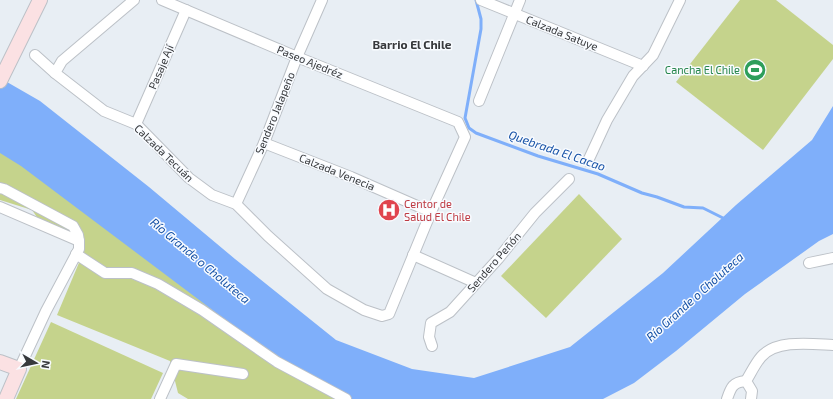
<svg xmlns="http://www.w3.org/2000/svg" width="833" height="399" font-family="'Exo 2',sans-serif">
<rect width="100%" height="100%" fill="#e8eef4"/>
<!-- green -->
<g fill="#c5d38c">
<path d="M740 0H776L833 45V59L763 150 676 82Z"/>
<path d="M0 132 357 399H188L178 393 170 361 57 315 81 258 71 241 44 227 32 210 0 200Z"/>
<path d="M579 194 622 239 546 318 501 276Z"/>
<path d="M51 322 163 373 151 399H16Z"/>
</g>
<!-- water -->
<path fill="#7faffa" d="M0 78 40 101 149 187 235 259 336 340 412 369 474 378 570 347 663 273 736 205 812 140 833 106V234L819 241 745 294 676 351 634 383 603 399H351L283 363 21 166 0 153Z"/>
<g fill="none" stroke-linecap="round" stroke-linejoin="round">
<!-- stream -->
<path stroke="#7faffa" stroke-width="3" d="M476 0 481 19V29L465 118 469 128 476 133 538 156 598 174 642 193 657 197 684 207 703 208 725 219"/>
<!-- street casing -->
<g stroke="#bcc1c7" stroke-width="12">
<g id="street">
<path d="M481 0 643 66"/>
<path d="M35 55 55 73 104 111 136 124 189 178 212 195 236 204 268 236 327 289 364 310 382 316 389 314 431 212 465 137 458 122 297 57 162 0"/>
<path d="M55 73 62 61 134 0"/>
<path d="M479 101 520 0"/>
<path d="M136 124 186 10"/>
<path d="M264 143 351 177 431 212"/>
<path d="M588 161 607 120 633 76 653 55 680 0"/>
<path d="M0 188 4 189 73 226 78 235 79 241"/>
<path d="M236 204 264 143 297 57 322 0"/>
<path d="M0 207 79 241V249L46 311 19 369"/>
<path d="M76 254 105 273H132L158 284 202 310 277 362 346 399"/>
<path d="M413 255 476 283"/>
<path d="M809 263 833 258"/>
<path d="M432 346 429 337 431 323 450 312 498 259 535 213 569 179"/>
<path d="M160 399 176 364 243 374"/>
<path d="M727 399C731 387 733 382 746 381"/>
<path d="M751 399 752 391 746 381C751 373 755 364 761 357 776 339 812 344 833 345"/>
</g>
</g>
<!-- secondary casing -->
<g stroke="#bcc1c7" stroke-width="16">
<g id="secondary">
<path d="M0 81 40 0"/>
<path d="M0 362 19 369 6 399"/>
</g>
</g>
<!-- street -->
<use href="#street" stroke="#fff" stroke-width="10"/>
<!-- secondary -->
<use href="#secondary" stroke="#fbe1e3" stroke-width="14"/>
</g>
<!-- icons -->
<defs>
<g id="stadium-disc" transform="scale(1.15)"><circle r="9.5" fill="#2e9e5b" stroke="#f8fbff"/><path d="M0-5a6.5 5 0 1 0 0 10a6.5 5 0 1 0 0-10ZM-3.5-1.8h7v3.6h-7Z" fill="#fff"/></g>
<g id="hospital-disc" transform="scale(1.15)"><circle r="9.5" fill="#e0444e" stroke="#f8fbff"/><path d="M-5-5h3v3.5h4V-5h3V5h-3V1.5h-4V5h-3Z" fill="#fff"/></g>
</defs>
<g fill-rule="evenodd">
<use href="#stadium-disc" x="755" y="70"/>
<use href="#hospital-disc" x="389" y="210"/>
</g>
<g text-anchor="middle" stroke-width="3" stroke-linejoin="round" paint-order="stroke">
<!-- street labels -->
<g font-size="11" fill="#37393c" stroke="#f8fbff">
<text transform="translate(562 33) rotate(22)" y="4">Calzada Satuye</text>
<text transform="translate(310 62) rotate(22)" y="4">Paseo Ajedréz</text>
<text transform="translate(161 67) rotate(-67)" y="4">Pasaje Ají</text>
<text transform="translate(275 113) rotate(-68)" y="4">Sendero Jalapeño</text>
<text transform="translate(164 153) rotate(44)" y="4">Calzada Tecuán</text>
<text transform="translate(337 172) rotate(22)" y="4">Calzada Venecia</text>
<text transform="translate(494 262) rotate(-49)" y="4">Sendero Peñón</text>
</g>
<!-- leisure labels -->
<g font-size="11" fill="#27864d" stroke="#f8fbff" text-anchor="end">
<text x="740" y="74">Cancha El Chile</text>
</g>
<!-- health labels -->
<g font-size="11" fill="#be3a42" stroke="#f8fbff" text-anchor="start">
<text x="404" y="208">Centor de<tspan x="404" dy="13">Salud El Chile</tspan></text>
</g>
<!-- neighbourhood labels -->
<g font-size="12" font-weight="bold" fill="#37393c" stroke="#f8fbff">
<text x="412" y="49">Barrio El Chile</text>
</g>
<!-- water labels -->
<g font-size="12" font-style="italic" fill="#1551a6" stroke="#f8fbff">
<text transform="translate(557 151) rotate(19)" y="4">Quebrada El Cacao</text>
<text transform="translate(200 261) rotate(40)" y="4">Río Grande o Choluteca</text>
<text transform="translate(695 297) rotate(-42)" y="4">Río Grande o Choluteca</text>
</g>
</g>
<!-- north arrow -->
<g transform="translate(36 363) rotate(99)" stroke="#f8fbff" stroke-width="3" paint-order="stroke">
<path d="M0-3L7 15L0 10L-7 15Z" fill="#37393c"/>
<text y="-6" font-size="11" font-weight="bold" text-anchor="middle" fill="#37393c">N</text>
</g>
</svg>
